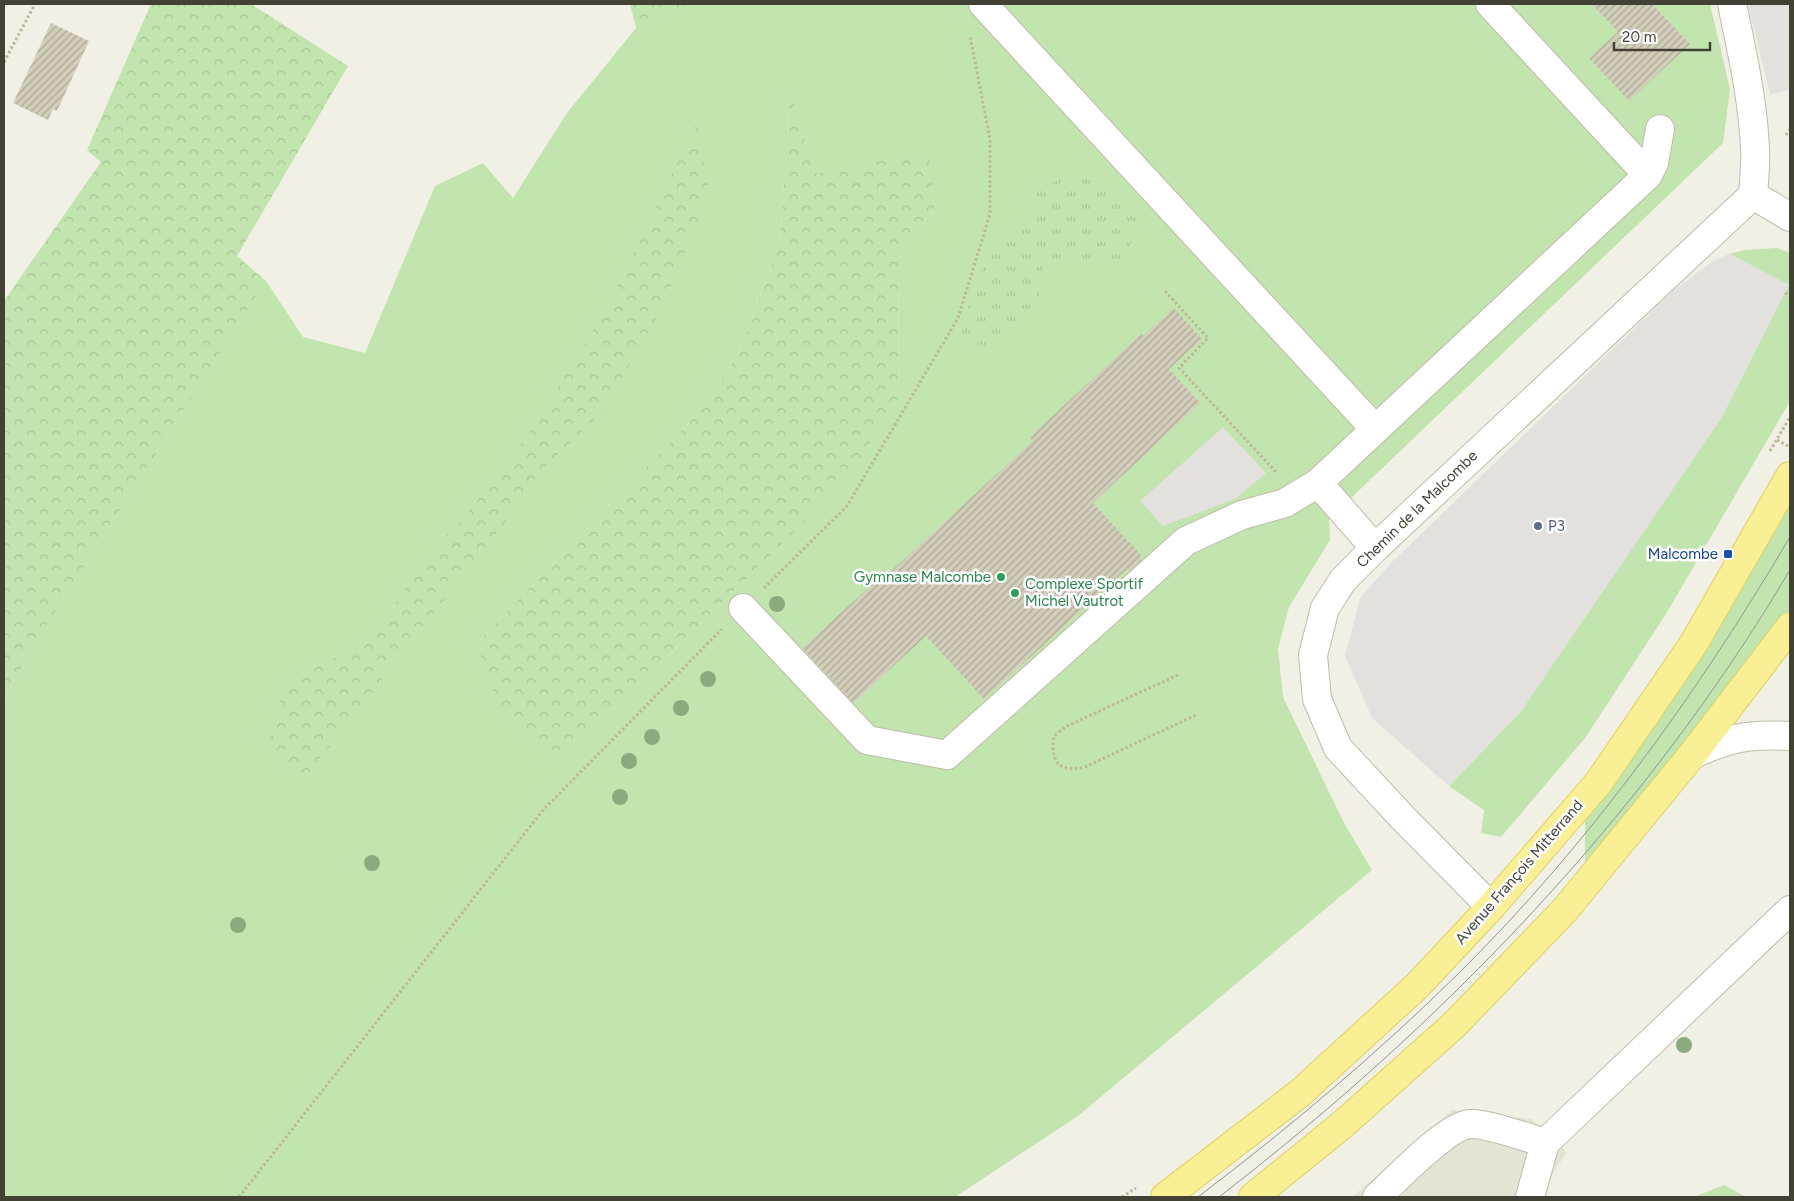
<svg xmlns="http://www.w3.org/2000/svg" width="1794" height="1201" font-family="Figtree,sans-serif">
<defs>
<pattern id="forest-crowns" width="20" height="18" patternUnits="userSpaceOnUse" patternTransform="scale(1.25)"><rect width="20" height="18" fill="#c2e4ae"/><path d="M2 6a3 3 0 1 1 6 0M12 15a3 3 0 1 1 6 0" fill="none" stroke="#a8c596"/></pattern>
<pattern id="park-tufts" width="24" height="20" patternUnits="userSpaceOnUse" patternTransform="scale(1.25)"><rect width="24" height="20" fill="#c2e4ae"/><path d="M3 7l-1-3M5 7V3M7 7l1-3M15 17l-1-3M17 17v-4M19 17l1-3" fill="none" stroke="#a8c596"/></pattern>
<pattern id="building-hatch" width="6" height="6" patternUnits="userSpaceOnUse" patternTransform="scale(1.25)"><rect width="6" height="6" fill="#d2ceba"/><path d="M-1 1l2-2M0 6l6-6M5 7l2-2" fill="none" stroke="#aca998"/></pattern>
</defs>
<rect width="100%" height="100%" fill="#f1f0e4"/>
<!-- residential -->
<path fill="#e5e3d3" d="M1452 1110 1531 1119 1567 1152 1552 1175 1544 1197H1352Z"/>
<!-- green -->
<g fill="#c2e4ae" fill-rule="evenodd">
<path d="M689 4H1710L1730 89 1723 143 1329 519 1330 540 1289 607 1278 649 1283 697 1344 823 1372 870 1078 1116 955 1197H4V699L40 636 266 281 303 337 365 353 435 186 483 163 513 198 567 113 636 28ZM790 92 815 174 936 207 899 257 898 399 848 479 560 762 476 644 689 423 738 355 780 243Z"/>
<path d="M1777 248 1790 253V401L1666 614 1585 738 1501 837 1481 833 1484 810 1449 786 1522 710 1789 285 1729 254 1745 250Z"/>
<path d="M1790 495V610L1773 637 1585 869V812Z"/>
<path d="M1724 1185 1746 1197H1694Z"/>
</g>
<!-- forest -->
<g fill="url(#forest-crowns)">
<path d="M151 4H251L348 66 237 256 266 281 40 636 4 699V301L101 162 87 150Z"/>
<path d="M630 4H689L636 28Z"/>
<path d="M790 90 815 174 928 152 936 207 899 257 898 399 848 479 560 762 501 711 476 644 689 423 738 355 780 243Z"/>
<path d="M698 121 709 193 662 308 602 412 538 474 507 520 305 778 288 770 270 752 272 723 279 703 302 675 371 639 423 563 510 463 604 313Z"/>
</g>
<!-- park -->
<path fill="url(#park-tufts)" d="M1084 175 1105 180 1123 192 1134 202 1142 226C1135 236 1128 250 1120 258 1101 274 1069 265 1048 263L1032 282 1041 295 1031 326 1010 322 1002 348 961 342V326L988 251 1020 226 1038 191 1060 179Z"/>
<!-- parking -->
<g fill="#e2e1dd">
<path d="M1748 4H1790V90L1770 94Z"/>
<path d="M1729 254 1789 285 1721 419 1522 710 1449 786 1372 718 1345 656 1360 598 1391 563 1673 291 1713 261Z"/>
<path d="M1223 427 1266 473 1235 499 1163 526 1140 501Z"/>
</g>
<!-- building -->
<g fill="url(#building-hatch)">
<path d="M1592 4H1652L1690 44 1629 101 1589 58 1618 32Z"/>
<path d="M51 23 89 41 57 111 53 109 48 120 13 103Z"/>
<path d="M1174 308 1202 339 1169 369 1200 403 1093 503 1141 555 1139 556 1142 560 1141 564 1134 571 1126 570 984 699 926 636 853 703 802 648 875 582 877 584 1033 441 1030 437 1141 334 1143 336Z"/>
</g>
<g fill="none" stroke-linecap="round" stroke-linejoin="round">
<!-- minor casing -->
<g stroke="#bfbcaa" stroke-width="30">
<g id="minor">
<path d="M983 4 1375 429"/>
<path d="M1490 4 1648 175"/>
<path d="M1732 4C1742 52 1753 100 1755 149 1756 164 1754 180 1753 195"/>
<path d="M1753 195 1790 217"/>
<path d="M1318 483 1375 548"/>
<path d="M743 608 867 740 947 755 1186 541 1242 515 1285 503 1318 483 1648 175 1654 163 1660 129"/>
<path d="M1692 755C1729 737 1750 734 1790 736"/>
<path d="M1491 907 1403 818 1338 748 1317 699 1313 655 1325 608 1343 580 1375 548 1753 195"/>
<path d="M1377 1197C1396 1180 1446 1126 1470 1124 1486 1123 1529 1138 1545 1143"/>
<path d="M1530 1197 1545 1143 1790 910"/>
</g>
</g>
<!-- major casing -->
<g stroke="#ded166" stroke-width="30">
<g id="major">
<path d="M1165 1197 1300 1093 1417 986 1491 907 1599 782 1694 643 1790 476"/>
<path d="M1253 1197 1342 1125 1454 1025 1564 911 1692 755 1790 627"/>
</g>
</g>
<!-- path -->
<g stroke="#bdb899" stroke-width="3" stroke-dasharray="2.5 2.5" stroke-linecap="butt">
<path d="M4 62 35 4"/>
<path d="M1786 135 1790 129"/>
<path d="M1165 291 1208 338 1179 368 1277 473"/>
<path d="M1785 293 1790 296"/>
<path d="M1777 440 1788 446"/>
<path d="M1770 451 1790 417"/>
<path d="M764 588 847 506 958 318 990 214V139L970 36"/>
<path d="M1178 675 1067 726 1054 736C1050 762 1059 773 1085 767L1196 715"/>
<path d="M239 1197 543 810 722 629"/>
<path d="M1122 1197 1136 1188"/>
</g>
<!-- minor -->
<use href="#minor" stroke="#fff" stroke-width="28"/>
<!-- major -->
<use href="#major" stroke="#f9f095" stroke-width="28"/>
<!-- tram -->
<g stroke="#949494" stroke-width="1">
<path d="M1198 1197C1290 1127 1378 1053 1460 972 1589 844 1698 693 1790 537"/>
<path d="M1219 1197C1443 1024 1645 815 1790 570"/>
</g>
</g>
<!-- trees -->
<g fill="#8bab7e">
<circle cx="777" cy="604" r="8"/>
<circle cx="708" cy="679" r="8"/>
<circle cx="681" cy="708" r="8"/>
<circle cx="652" cy="737" r="8"/>
<circle cx="629" cy="761" r="8"/>
<circle cx="620" cy="797" r="8"/>
<circle cx="372" cy="863" r="8"/>
<circle cx="238" cy="925" r="8"/>
<circle cx="1684" cy="1045" r="8"/>
</g>
<!-- markers -->
<circle fill="#5c6f8a" stroke="#fff" stroke-width="2" cx="1538" cy="526" r="5"/>
<rect fill="#1a4fb4" stroke="#fff" stroke-width="2" x="1723" y="549" width="10" height="10" rx="2.5"/>
<g fill="#2e9e5b" stroke="#fff" stroke-width="2">
<circle cx="1001" cy="577" r="5"/>
<circle cx="1015" cy="593" r="5"/>
</g>
<g text-anchor="middle" stroke-width="5" stroke-linejoin="round" paint-order="stroke">
<!-- street labels -->
<g font-size="15" fill="#434034" stroke="#fff">
<text transform="translate(1417 509) rotate(-44)" y="5">Chemin de la Malcombe</text>
<text transform="translate(1519 872) rotate(-49)" y="5">Avenue François Mitterrand</text>
</g>
<!-- service labels -->
<g font-size="15" fill="#4e5e75" stroke="#fff" text-anchor="start">
<text x="1548" y="531">P3</text>
</g>
<!-- transit labels -->
<g font-size="15" fill="#164399" stroke="#fff" text-anchor="end">
<text x="1718" y="559">Malcombe</text>
</g>
<!-- leisure labels -->
<g font-size="15" fill="#27864d" stroke="#fff" text-anchor="end">
<text x="991" y="582">Gymnase Malcombe</text>
<text x="1025" y="589" text-anchor="start">Complexe Sportif<tspan x="1025" dy="17">Michel Vautrot</tspan></text>
</g>
</g>
<!-- border -->
<rect width="1794" height="1201" fill="none" stroke="#434034" stroke-width="10"/>
<!-- scale -->
<path d="M1614 42v8h96v-8" fill="none" stroke="#434034" stroke-width="2.5"/>
<text x="1622" y="42" font-size="15" fill="#434034" stroke="#ffffff" stroke-width="4" paint-order="stroke">20 m</text>
</svg>
